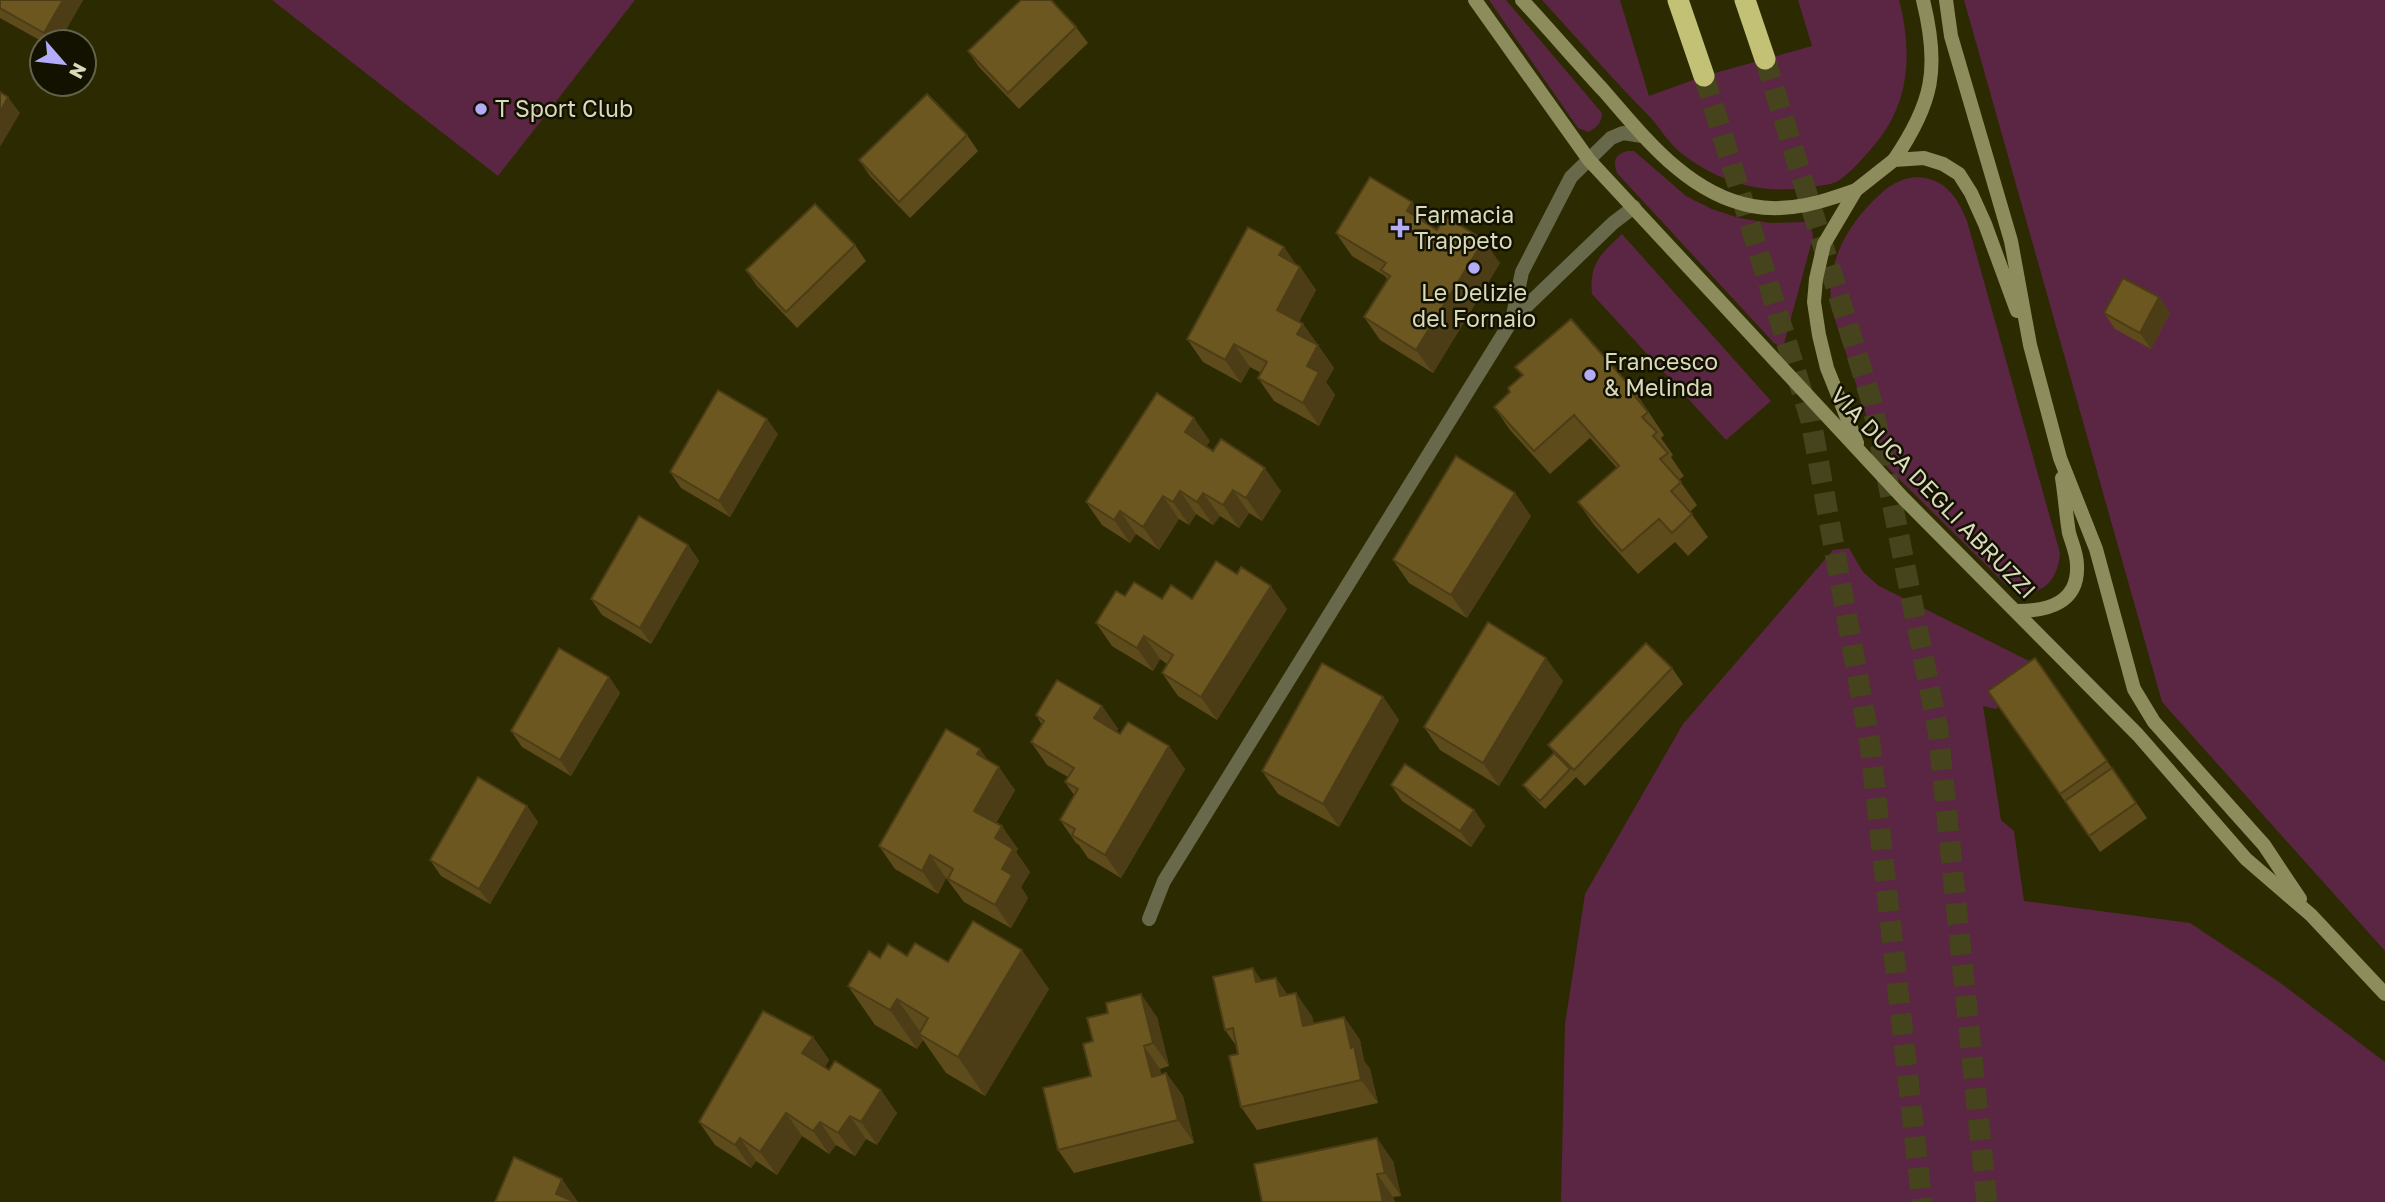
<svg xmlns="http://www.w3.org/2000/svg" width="2385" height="1202" font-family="'Golos Text',sans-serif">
<rect width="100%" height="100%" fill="#2c2a00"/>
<!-- green -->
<g fill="#5b2544">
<path d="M272 0H635L498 176Z"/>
<path d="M1489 0H1506L1602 113C1602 122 1597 128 1588 132L1578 128Z"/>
<path d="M1542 0H1620L1649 96 1704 76 1812 46 1798 0H1899C1913 54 1910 106 1871 149 1862 159 1849 175 1836 182 1829 185 1818 186 1810 187 1763 195 1719 183 1681 153 1669 144 1661 129 1650 117 1613 80 1578 39 1542 0Z"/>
<path d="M1964 0H2385V951L2162 702Z"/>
<path d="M1627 151H1634L1686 196 1712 209 1739 218 1770 223 1805 222 1811 225 1813 237 1784 344 1779 346 1774 343 1617 173C1613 161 1614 155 1627 151Z"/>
<path d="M1917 177C1945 178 1957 197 1967 221L2060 553C2058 585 2035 603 2005 584L1881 461 1831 307C1827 265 1843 232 1871 203 1886 188 1896 179 1917 177Z"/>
<path d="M1622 234 1771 401 1726 440 1592 294C1589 263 1601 254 1622 234Z"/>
<path d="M1849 548 1863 572 1879 586 2029 661 2019 682 1996 709 1983 706 2001 820 2014 831 2024 901 2190 923 2279 982 2385 1062V1202H1561L1565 1024 1585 894 1683 724 1833 550Z"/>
</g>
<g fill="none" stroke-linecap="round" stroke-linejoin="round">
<!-- highway-tunnel -->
<g stroke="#46441c" stroke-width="21" stroke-dasharray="21 10" stroke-linecap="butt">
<path d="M1765 59 1872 403 1938 730 1987 1202"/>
<path d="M1704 76 1811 421 1870 744 1922 1202"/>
</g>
<!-- lane -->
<g stroke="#68684b" stroke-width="14">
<path d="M1512 320 1522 272 1571 177 1611 138 1623 133 1642 136"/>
<path d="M1149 919 1164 881 1512 320 1613 223 1634 207"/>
</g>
<!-- secondary -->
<g stroke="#8d8c5c" stroke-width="14">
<path d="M1475 0 1589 160 1903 498 2138 735 2246 859 2311 915 2385 994"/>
<path d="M1522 0C1550 30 1576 61 1604 91 1645 138 1688 194 1752 206 1789 213 1822 202 1856 190"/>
<path d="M1946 0 1951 36 2011 241 2030 345 2060 458 2096 549 2134 689 2154 722 2264 845 2300 899"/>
<path d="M1894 160C1933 103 1940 68 1923 0"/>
<path d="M1857 443 1827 368 1819 335 1814 302 1816 279 1824 244 1856 190 1894 160 1924 158 1943 164 1959 174 1971 193 1985 224 2017 311"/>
<path d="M2017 611C2048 611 2079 603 2077 565 2077 554 2072 543 2069 533 2066 515 2065 496 2062 478"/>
</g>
<!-- highway -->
<g stroke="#c2c175" stroke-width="21">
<path d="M1678 0 1704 76"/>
<path d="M1745 0 1765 59"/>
</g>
</g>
<!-- wall -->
<g fill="#5d4b1c">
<path d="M0 0H83L59 42H43L0 18Z"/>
<path d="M1076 27 1088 43 1019 109 979 67 968 51Z"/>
<path d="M967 135 978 151 910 218 870 176 859 160Z"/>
<path d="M1412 202 1427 224 1500 263 1433 373 1380 340 1364 317 1387 279 1385 276 1352 256 1336 233Z"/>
<path d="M855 245 866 261 797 328 757 286 746 270Z"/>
<path d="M1284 247 1296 265 1300 267 1316 290 1299 322 1303 324 1334 368 1326 382 1335 395 1319 426 1274 401 1258 378 1261 373 1250 367 1241 383 1203 362 1187 339Z"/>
<path d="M2159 297 2170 313 2151 349 2115 329 2104 313Z"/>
<path d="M1515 367 1636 393 1664 435 1661 438 1673 455 1671 457 1684 476 1679 480 1697 505 1690 512 1708 537 1688 556 1675 542 1638 574 1594 525 1578 502 1617 468 1590 438 1550 474 1510 430 1494 407 1510 392 1522 376Z"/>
<path d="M778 434 730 517 681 488 670 472Z"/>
<path d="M1210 441 1206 446 1281 491 1262 521 1249 513 1239 528 1220 516 1213 525 1196 514 1189 525 1179 519 1159 550 1136 534 1130 543 1102 525 1086 502Z"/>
<path d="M1531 516 1467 618 1409 583 1393 560Z"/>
<path d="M688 545 699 561 651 644 602 615 591 599Z"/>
<path d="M1125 596 1162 599H1192L1287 609 1217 720 1178 696 1162 673 1167 664 1160 659 1153 671 1112 646 1096 623Z"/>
<path d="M2035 658 2147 818 2100 852 1988 691Z"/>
<path d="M1672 668 1683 684 1585 786 1576 777 1545 809 1529 793 1523 785 1554 753 1548 745Z"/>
<path d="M609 677 620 693 571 776 522 747 511 731Z"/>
<path d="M1563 681 1499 786 1440 750 1424 727Z"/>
<path d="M1383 697 1399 720 1339 827 1278 794 1262 771Z"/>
<path d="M1102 706 1118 729 1116 731 1185 769 1121 878 1088 858 1079 845 1076 843 1060 820 1074 795 1065 782 1068 777 1047 765 1031 742 1042 725 1036 715Z"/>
<path d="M989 761 1015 790 996 823 1018 849 1016 852 1030 872 1021 887 1028 898 1011 928 964 902 946 878 938 894 895 869 879 846Z"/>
<path d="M1391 785 1474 810 1485 826 1471 847 1402 801Z"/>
<path d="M527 806 538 822 490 904 441 876 430 860Z"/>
<path d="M907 956 948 962 1049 989 985 1096 946 1073 923 1040 917 1049 875 1025 848 986 880 958Z"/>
<path d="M1276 978 1287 995 1312 1016 1314 1024 1344 1017 1360 1040 1364 1061 1370 1069 1378 1103 1257 1130 1241 1107 1238 1054 1237 1047 1225 1030 1262 981Z"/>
<path d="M1157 1017 1169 1066 1160 1069 1161 1074 1166 1073 1183 1096 1194 1143 1074 1173 1058 1150 1091 1076Z"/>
<path d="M813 1037 829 1060 825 1067 897 1113 877 1145 866 1139 855 1156 836 1145 829 1154 802 1136 777 1175 756 1161 751 1168 715 1145 699 1122Z"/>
<path d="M1393 1161 1401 1196 1393 1197 1395 1202H1262Z"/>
</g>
<!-- shaded-wall -->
<g fill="#4c3d16">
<path d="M63 0H83L59 42H51L44 33Z"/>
<path d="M8 97 20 113 0 147V112Z"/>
<path d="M1412 202 1428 225 1407 211Z"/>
<path d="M1484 240 1500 263 1433 373 1416 350Z"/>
<path d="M1284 247 1299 269 1300 267 1316 290 1293 333 1277 310 1279 255Z"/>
<path d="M2159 297 2170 313 2151 349 2140 333Z"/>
<path d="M1303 324 1334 368 1326 382 1335 395 1319 426 1303 403 1307 366 1297 334Z"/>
<path d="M1234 344 1250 367 1241 383 1225 360Z"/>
<path d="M1194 418 1210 441 1201 455 1185 432Z"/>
<path d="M767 419 778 434 730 517 719 501Z"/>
<path d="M1265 468 1281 491 1262 521 1246 498Z"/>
<path d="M1233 490 1249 513 1239 528 1223 505Z"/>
<path d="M1180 491 1196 514 1189 525 1173 502Z"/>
<path d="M1203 493 1220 516 1213 525 1197 502Z"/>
<path d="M1515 493 1531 516 1467 618 1451 595Z"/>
<path d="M1163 496 1179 519 1159 550 1143 527Z"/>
<path d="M1120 511 1136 534 1130 543 1114 520Z"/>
<path d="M688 545 699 561 651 644 640 628Z"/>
<path d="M1271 586 1287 609 1217 720 1201 697Z"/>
<path d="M1144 636 1160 659 1153 671 1137 648Z"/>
<path d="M1546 658 1563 681 1499 786 1483 763Z"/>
<path d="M609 677 620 693 571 776 560 760Z"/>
<path d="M1383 697 1399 720 1339 827 1323 804Z"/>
<path d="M1102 706 1118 729 1110 741 1094 718Z"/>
<path d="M1169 746 1185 769 1121 878 1105 855Z"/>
<path d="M980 749 996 772 999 767 1015 790 990 834 974 811 977 754Z"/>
<path d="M527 806 538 822 490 904 479 889Z"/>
<path d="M1474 810 1485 826 1471 847 1460 831Z"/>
<path d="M1002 826 1018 849 1016 852 1030 872 1021 887 1028 898 1011 928 995 905 1002 869 995 838Z"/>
<path d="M930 855 946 878 938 894 922 871Z"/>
<path d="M1022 950 1049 989 985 1096 958 1057Z"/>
<path d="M1253 968 1269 991 1256 982Z"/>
<path d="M1276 978 1292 1001 1280 996Z"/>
<path d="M1296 993 1312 1016 1319 1049 1303 1026Z"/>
<path d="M1141 994 1157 1017 1169 1066 1153 1043Z"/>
<path d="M897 999 924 1037 919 1034 923 1040 917 1049 890 1010Z"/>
<path d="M1344 1017 1360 1040 1364 1061 1370 1069 1378 1103 1361 1080 1351 1048Z"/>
<path d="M813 1037 829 1060 819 1076 802 1053Z"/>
<path d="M1144 1046 1160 1069 1168 1100 1152 1077Z"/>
<path d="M1166 1073 1183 1096 1194 1143 1178 1120Z"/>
<path d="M881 1090 897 1113 877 1145 861 1122Z"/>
<path d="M786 1113 802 1136 777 1175 760 1152Z"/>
<path d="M850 1116 866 1139 855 1156 838 1133Z"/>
<path d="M820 1122 836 1145 829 1154 813 1131Z"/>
<path d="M740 1138 756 1161 751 1168 735 1145Z"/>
<path d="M1377 1138 1393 1161 1401 1196 1385 1173Z"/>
<path d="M1377 1174 1393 1197 1395 1202H1383Z"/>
<path d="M562 1179 578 1202H561L556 1194Z"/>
</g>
<!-- building -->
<g fill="#6c5720" stroke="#4c3d16" stroke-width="2">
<path d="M0 0H63L44 33 0 8Z"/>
<path d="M1021 0H1051L1076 27 1008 93 968 51Z"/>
<path d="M0 92 8 97 0 112Z"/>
<path d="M927 94 967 135 899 202 859 160Z"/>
<path d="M1370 177 1412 202 1407 211 1437 230 1445 216 1484 240 1416 350 1364 317 1390 276 1381 270 1386 263 1336 233Z"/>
<path d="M815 204 855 245 786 312 746 270Z"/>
<path d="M1248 227 1284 247 1279 255 1300 267 1277 310 1303 324 1297 334 1318 345 1307 366 1319 372 1303 403 1258 378 1267 362 1234 344 1225 360 1187 339Z"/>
<path d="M2123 278 2159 297 2140 333 2104 313Z"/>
<path d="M1571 319 1636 393 1634 395 1648 412 1642 417 1657 432 1653 436 1668 453 1660 459 1681 482 1671 491 1692 514 1672 533 1659 519 1622 551 1578 502 1619 466 1574 415 1534 451 1494 407 1510 392 1508 388 1523 375 1515 367Z"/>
<path d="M718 390 767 419 719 501 670 472Z"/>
<path d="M1157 393 1194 418 1185 432 1213 451 1221 439 1265 468 1246 498 1233 490 1223 505 1203 493 1197 502 1180 491 1173 502 1163 496 1143 527 1120 511 1114 520 1086 502Z"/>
<path d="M1456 456 1515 493 1451 595 1393 560Z"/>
<path d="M639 516 688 545 640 628 591 599Z"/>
<path d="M1216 561 1237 574 1241 567 1271 586 1201 697 1162 673 1173 655 1144 636 1137 648 1096 623 1116 591 1125 596 1134 582 1162 599 1171 585 1192 599Z"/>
<path d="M1488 622 1546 658 1483 763 1424 727Z"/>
<path d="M1646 643 1672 668 1574 770 1548 745Z"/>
<path d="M559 648 609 677 560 760 511 731Z"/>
<path d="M2035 658 2107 761 2060 794 1988 691Z"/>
<path d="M1322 663 1383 697 1323 804 1262 771Z"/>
<path d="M1057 680 1102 706 1094 718 1120 734 1128 722 1169 746 1105 855 1072 835 1075 829 1060 820 1078 789 1065 782 1074 768 1031 742 1044 721 1036 715Z"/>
<path d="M946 729 980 749 977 754 999 767 974 811 1002 826 995 838 1013 849 1002 869 1012 875 995 905 948 879 953 869 930 855 922 871 879 846Z"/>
<path d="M1554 753 1570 769 1540 801 1523 785Z"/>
<path d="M1405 764 1474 810 1460 831 1391 785Z"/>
<path d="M2112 768 2136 803 2089 836 2065 801Z"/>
<path d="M478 777 527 806 479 889 430 860Z"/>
<path d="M973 921 1022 950 958 1057 919 1034 928 1018 897 999 890 1010 848 986 869 951 880 958 888 944 907 956 915 943 948 962Z"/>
<path d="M1253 968 1256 982 1276 978 1280 996 1296 993 1303 1026 1344 1017 1351 1048 1354 1046 1361 1080 1241 1107 1229 1056 1238 1054 1233 1028 1225 1030 1213 977Z"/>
<path d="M1141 994 1153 1043 1144 1046 1152 1077 1166 1073 1178 1120 1058 1150 1043 1088 1091 1076 1083 1044 1093 1041 1087 1018 1108 1013 1106 1003Z"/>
<path d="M763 1011 813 1037 802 1053 829 1070 835 1061 881 1090 861 1122 850 1116 838 1133 820 1122 813 1131 786 1113 760 1152 740 1138 735 1145 699 1122Z"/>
<path d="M1377 1138 1385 1173 1377 1174 1383 1202H1262L1254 1164Z"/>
<path d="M514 1157 562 1179 556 1194 575 1202H495Z"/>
</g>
<!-- markers -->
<g fill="#b4acf9" stroke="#131200" stroke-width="2.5">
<circle cx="481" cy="109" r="7"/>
<path d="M1396.5 217.5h7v7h7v7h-7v7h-7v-7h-7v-7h7z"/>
<circle cx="1474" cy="268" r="7"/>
<circle cx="1590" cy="375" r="7"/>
</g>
<g text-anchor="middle" stroke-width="5" stroke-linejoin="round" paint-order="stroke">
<!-- poi labels -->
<g font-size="23" fill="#d9d9bc" stroke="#131200" text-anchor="start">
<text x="495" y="117">T Sport Club</text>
<text x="1414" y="223">Farmacia<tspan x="1414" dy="26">Trappeto</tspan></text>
<text x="1474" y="301" text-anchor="middle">Le Delizie<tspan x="1474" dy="26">del Fornaio</tspan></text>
<text x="1604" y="370">Francesco<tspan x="1604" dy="26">&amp; Melinda</tspan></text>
</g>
<!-- street labels -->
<g font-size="23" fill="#d9d9bc" stroke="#131200">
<text transform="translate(1933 493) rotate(46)" y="8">VIA DUCA DEGLI ABRUZZI</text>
</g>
</g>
<!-- north arrow -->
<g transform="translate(63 63) rotate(118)"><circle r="33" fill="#131200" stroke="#62624b" stroke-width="2"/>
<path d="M0-5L12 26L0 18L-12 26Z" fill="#b4acf9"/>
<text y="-10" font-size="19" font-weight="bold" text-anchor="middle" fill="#d9d9bc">N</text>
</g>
</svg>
